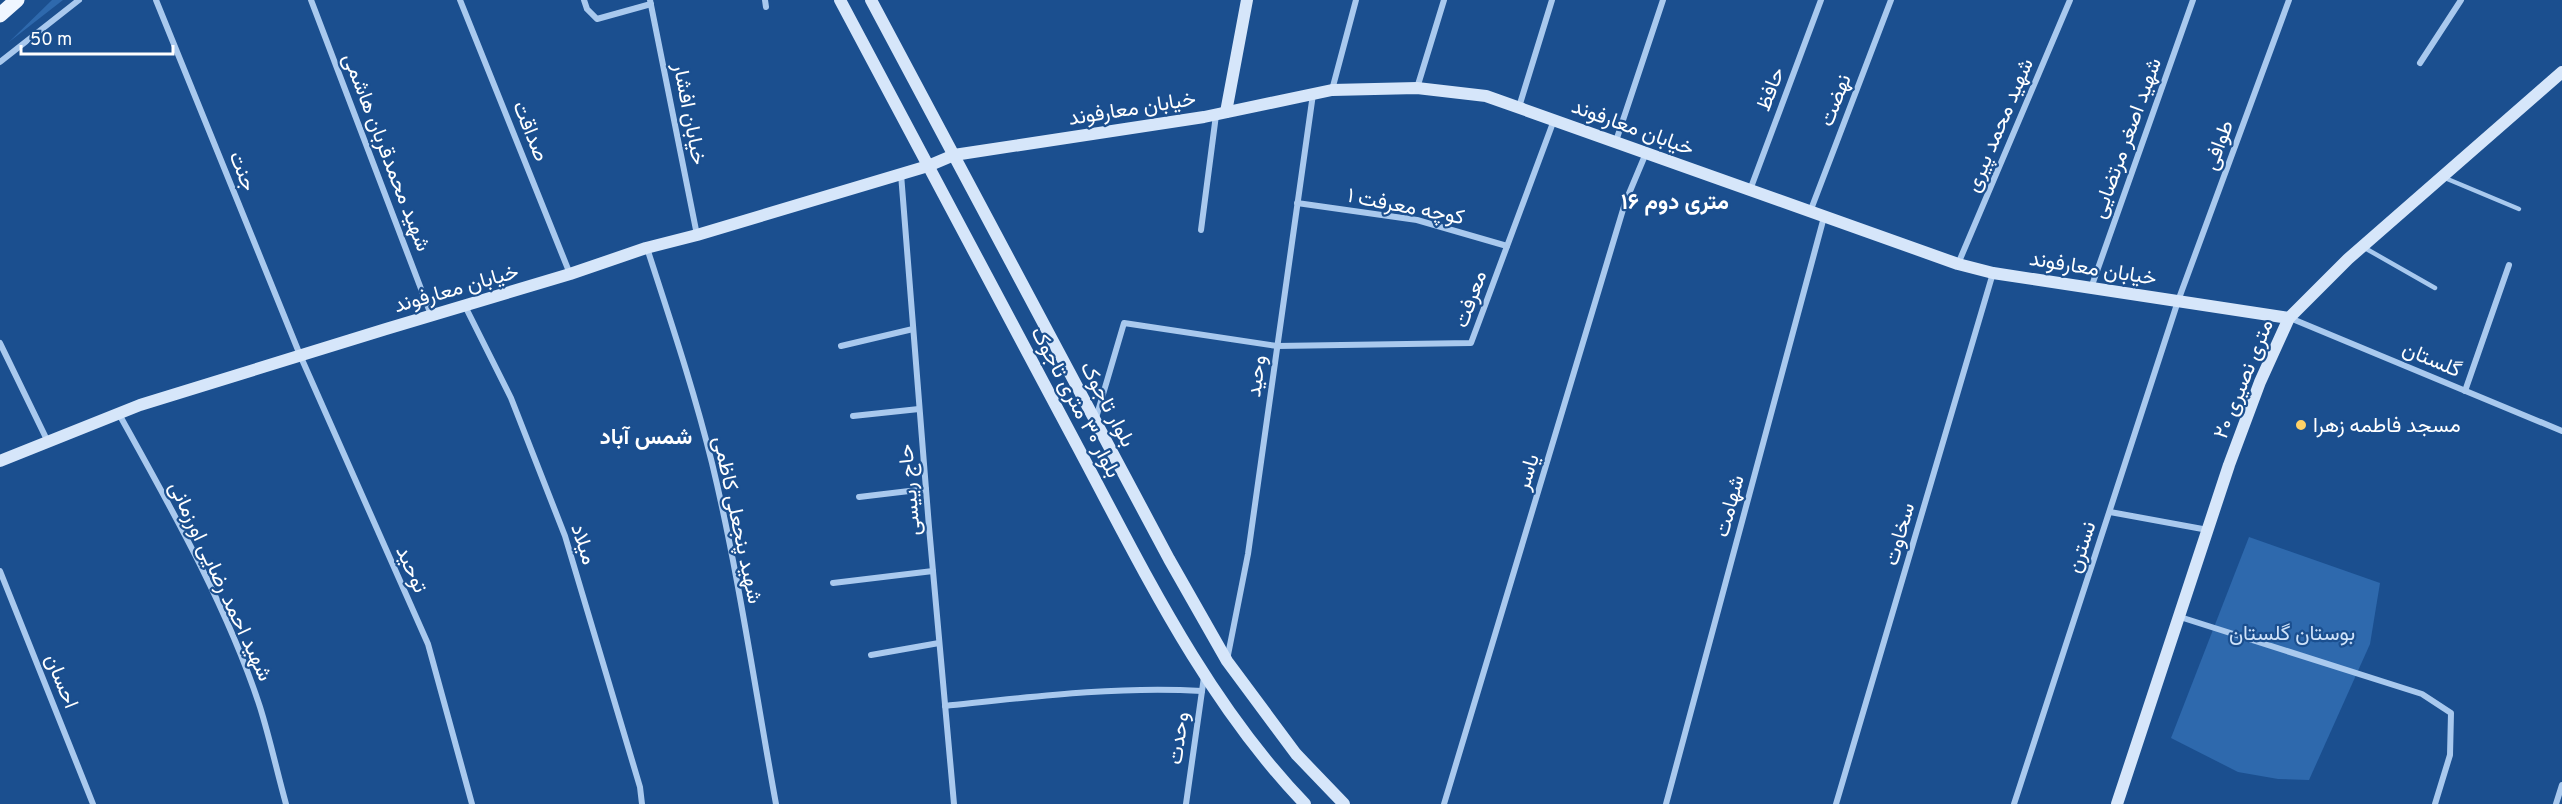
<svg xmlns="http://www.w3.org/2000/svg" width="2562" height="804" font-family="Overpass,Vazirmatn,sans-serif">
<rect width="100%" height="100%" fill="#1b4f8f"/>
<!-- green -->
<g fill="#2e69ad">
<path d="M52 0H63L9 42Z"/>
<path d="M2249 537 2380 583 2370 644 2309 780 2278 779 2238 772 2171 738Z"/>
</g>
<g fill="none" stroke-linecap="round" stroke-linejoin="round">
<!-- lane -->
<g stroke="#a9c9ee" stroke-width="4.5">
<path d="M2445 178 2519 209"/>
<path d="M2363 247 2435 288"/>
</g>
<!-- street -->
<g stroke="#a9c9ee" stroke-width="6">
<path d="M156 0 300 355 428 644 472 804"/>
<path d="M311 0 431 315"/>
<path d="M460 0 570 274"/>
<path d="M584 0 587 9 597 19 651 4"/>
<path d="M650 0 697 235"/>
<path d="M765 0 766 7"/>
<path d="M0 62 79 0"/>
<path d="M2420 63 2461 0"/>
<path d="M1417 88 1444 0"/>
<path d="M1332 90 1356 0"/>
<path d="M1519 107 1552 0"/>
<path d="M1616 141 1663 0"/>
<path d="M901 174 929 527 954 804"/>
<path d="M1750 190 1821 0"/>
<path d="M1297 203 1417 220 1507 246"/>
<path d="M1810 212 1891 0"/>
<path d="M1201 230 1216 115"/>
<path d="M647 248C670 319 694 390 712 463 739 575 755 690 776 804"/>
<path d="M1958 264 2070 0"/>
<path d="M2091 288 2193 0"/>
<path d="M465 306 511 398 565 536 640 787 642 804"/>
<path d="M2290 318 2562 431"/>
<path d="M0 343 48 442"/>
<path d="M841 346 913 329"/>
<path d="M2465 391 2509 265"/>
<path d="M119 414C170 506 227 606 260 707 270 739 277 772 286 804"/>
<path d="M853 416 919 409"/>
<path d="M1096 418 1124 323 1277 346 1471 343 1554 120"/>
<path d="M859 497 926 489"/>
<path d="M2110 512 2208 530"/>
<path d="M0 571 93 804"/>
<path d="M833 583 933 571"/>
<path d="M2180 617 2422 694 2451 713 2450 755 2435 804"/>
<path d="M871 655 939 643"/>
<path d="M1227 660 1248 554 1313 94"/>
<path d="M945 706C1030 697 1116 686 1202 691"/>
<path d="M1186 804 1204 677"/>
<path d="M1444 804 1625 203 1646 153"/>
<path d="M1666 804 1824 217"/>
<path d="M1836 804 1993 273"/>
<path d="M2014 804 2178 301 2289 0"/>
<path d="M2556 804 2562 785"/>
</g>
<!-- secondary -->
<g stroke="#d6e6fa" stroke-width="12">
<path d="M840 0C918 146 995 292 1073 438 1141 565 1204 699 1305 804"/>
<path d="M871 0 1169 559 1227 661 1296 754 1344 804"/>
<path d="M1226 112 1247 0"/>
<path d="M0 461 140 405 386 329 570 274 646 248 697 235 928 166 954 155 1204 117 1332 90 1417 88 1486 96 1958 264 1993 273 2289 318"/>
<path d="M2117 804 2229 465 2260 382 2289 318 2348 259 2562 72"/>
</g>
<!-- primary -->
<path stroke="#f0f6ff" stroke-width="15" d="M0 15 17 0"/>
</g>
<!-- markers -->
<circle fill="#ffd166" stroke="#1b4f8f" stroke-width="2" cx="2301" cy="425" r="6"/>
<g text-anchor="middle" stroke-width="4.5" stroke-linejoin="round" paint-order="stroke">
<!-- street labels -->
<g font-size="21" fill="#fff" stroke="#1b4f8f">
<text transform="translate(1770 89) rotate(-69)" y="7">حافظ</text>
<text transform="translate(1835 100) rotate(-69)" y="7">نهضت</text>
<text transform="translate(1132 108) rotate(-9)" y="7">خیابان معارفوند</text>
<text transform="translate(690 114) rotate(79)" y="7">خیابان افشار</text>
<text transform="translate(1999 125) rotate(-67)" y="7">شهید محمد پیری</text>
<text transform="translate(1633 127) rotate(20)" y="7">خیابان معارفوند</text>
<text transform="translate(531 131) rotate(68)" y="7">صداقت</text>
<text transform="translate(2126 138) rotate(-70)" y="7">شهید اصغر مرتضایی</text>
<text transform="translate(2218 145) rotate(-70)" y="7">طوافی</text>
<text transform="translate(387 152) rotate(69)" y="7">شهید محمدقربان هاشمی</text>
<text transform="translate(243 171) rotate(68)" y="7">جنت</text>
<text transform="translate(1406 206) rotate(11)" y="7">کوچه معرفت ۱</text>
<text transform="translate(2093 268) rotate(9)" y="7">خیابان معارفوند</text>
<text transform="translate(456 288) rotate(-16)" y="7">خیابان معارفوند</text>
<text transform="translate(1470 299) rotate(-70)" y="7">معرفت</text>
<text transform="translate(2432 359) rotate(23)" y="7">گلستان</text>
<text transform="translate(1256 376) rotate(-82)" y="7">وحید</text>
<text transform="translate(2243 379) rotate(-68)" y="7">۲۰ متری نصیری</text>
<text transform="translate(1076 402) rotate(62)" y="7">بلوار ۳۰ متری تاجوک</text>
<text transform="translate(1108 404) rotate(62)" y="7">بلوار تاجوک</text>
<text transform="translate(1527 472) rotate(-73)" y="7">یاسر</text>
<text transform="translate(909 490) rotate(-95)" y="7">حاج رییسی</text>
<text transform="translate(1729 506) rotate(-75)" y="7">شهامت</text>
<text transform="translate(738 520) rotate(78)" y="7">شهید پنجعلی کاظمی</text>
<text transform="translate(1899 534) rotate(-74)" y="7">سخاوت</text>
<text transform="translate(584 544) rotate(72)" y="7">میلاد</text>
<text transform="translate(2081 547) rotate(-72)" y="7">نسترن</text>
<text transform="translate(412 569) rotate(66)" y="7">توحید</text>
<text transform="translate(221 581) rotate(65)" y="7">شهید احمد رضایی اورزمانی</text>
<text transform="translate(62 681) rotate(68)" y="7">احسان</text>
<text transform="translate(1178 738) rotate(-82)" y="7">وحدت</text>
</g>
<!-- poi labels -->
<g font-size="21" fill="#fff" stroke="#1b4f8f" text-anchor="start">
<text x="2313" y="432">مسجد فاطمه زهرا</text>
</g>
<!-- park labels -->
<g font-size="21" fill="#cfe3fa" stroke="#1b4f8f">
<text x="2292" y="640">بوستان گلستان</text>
</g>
<!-- neighbourhood labels -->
<g font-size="22" font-weight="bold" fill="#fff" stroke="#1b4f8f">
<text x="1675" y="209">۱۶ متری دوم</text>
<text x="646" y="444">شمس آباد</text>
</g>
</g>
<!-- scale -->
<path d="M21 45v9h152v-9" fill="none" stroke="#ffffff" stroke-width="3"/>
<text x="30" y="45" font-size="18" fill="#ffffff" stroke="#1b4f8f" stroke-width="4.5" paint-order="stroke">50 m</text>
</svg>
